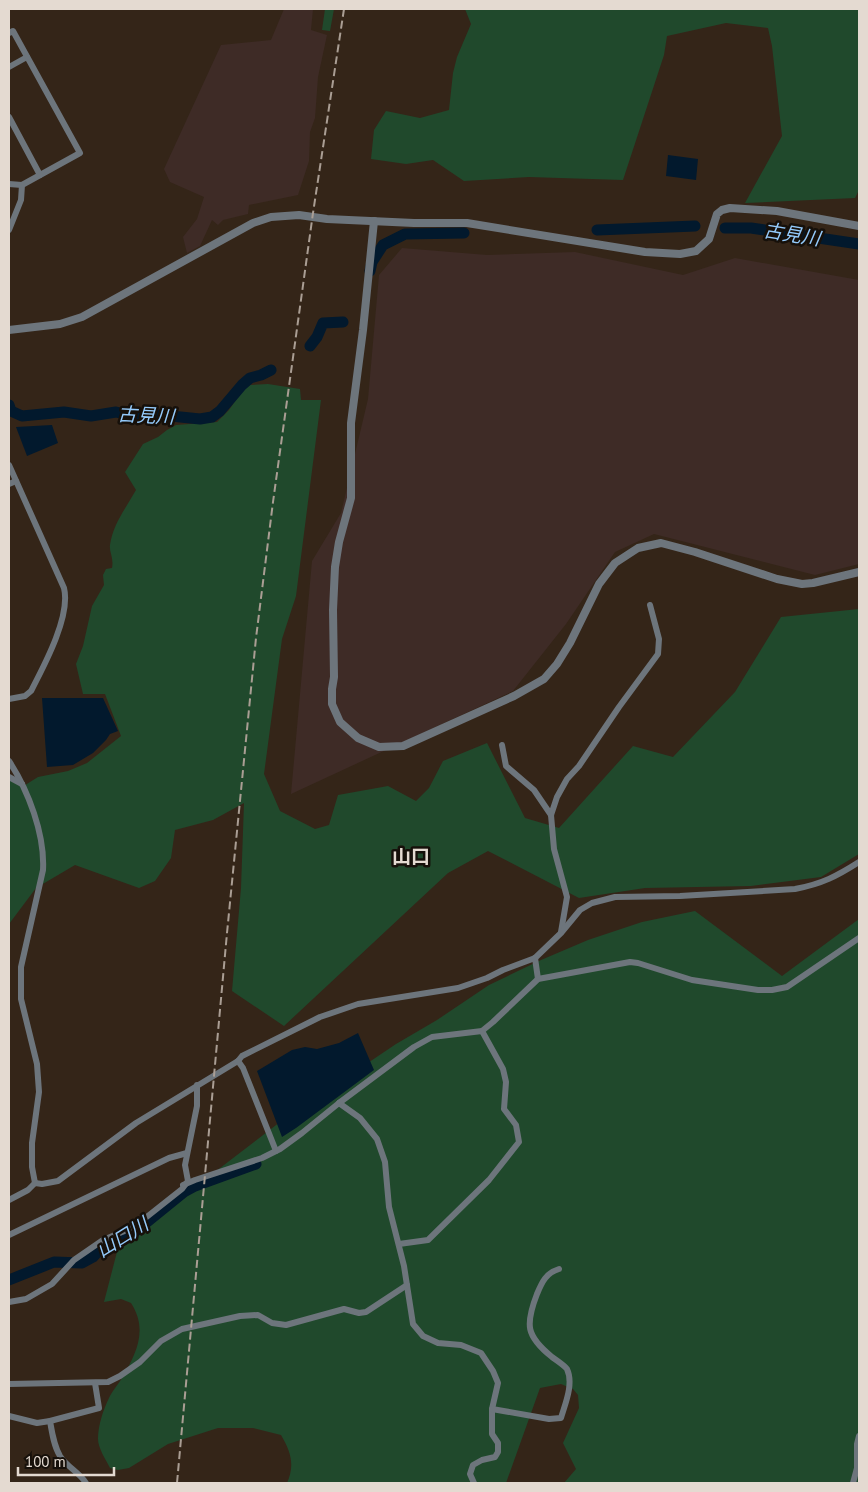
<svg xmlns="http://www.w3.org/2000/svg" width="868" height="1492" font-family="'PT Sans','Noto Sans JP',sans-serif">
<rect width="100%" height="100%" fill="#342518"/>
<!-- industrial -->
<g fill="#3e2b26">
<path d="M284 9H313L311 30 327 35 318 77 315 118 310 132 309 161 298 195 249 205 248 214 223 220 218 225 212 220 200 246 187 253 183 237 197 219 204 197 170 182 164 169 221 45 271 40Z"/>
<path d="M402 248 487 255 575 252 683 275 735 258 859 280V564L815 575 654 534 615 552 566 624 513 691 291 794 312 561 341 513 368 399 379 275Z"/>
</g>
<!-- green -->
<g fill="#20492c">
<path d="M325 9H334L330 31 322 30Z"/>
<path d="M465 9H859V190L855 198 745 203 782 136 772 46 768 28 726 23 667 36 664 55 623 180 529 177 464 181 433 160 406 164 371 159 374 130 386 111 420 118 449 110 453 73 457 57 471 24Z"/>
<path d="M268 384 300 389 301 400H321L296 596 282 639 264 774 280 811 315 829 329 825 338 795 388 786 416 801 429 788 443 761 487 743 525 818 559 828 633 746 673 757 735 692 781 617 859 609V854L821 877 751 886 645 888 579 898 488 851 448 873 284 1026 232 991 241 888 244 803 213 820 175 830 171 858 155 881 139 888 75 865 36 888 9 924V780L22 787 38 777 68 771 87 763 121 736 105 694H83L76 664 83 646 92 606 104 585 103 575 106 569 112 568C114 558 109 552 110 545 113 524 126 508 136 490L125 472 143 444 158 437 167 430 176 425 217 422 229 410 242 391 250 385Z"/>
<path d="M695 911 782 976 859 919V1483H564L576 1469 563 1443 579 1408 578 1395 573 1389 561 1384 540 1388 506 1483H287C295 1465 291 1452 281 1435L253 1428H218L168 1444 129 1468 118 1470 110 1468C106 1460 98 1448 98 1439 98 1426 103 1410 109 1398 112 1391 118 1385 122 1378 137 1353 148 1329 131 1303L121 1299 104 1302 118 1248 207 1178 280 1122 396 1044 437 1020 489 985 541 960 588 940 642 922Z"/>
</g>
<!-- water -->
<g fill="#02192d">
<path d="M668 155 698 159 696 180 666 176Z"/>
<path d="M52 425 58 443 27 456 16 427Z"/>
<path d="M42 698H103L118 731 110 734 106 740 93 753 73 765 47 767Z"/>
<path d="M358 1033 374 1070 296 1128 282 1137 257 1071 292 1050 305 1047 317 1049 339 1043Z"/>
</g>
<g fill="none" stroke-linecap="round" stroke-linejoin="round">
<!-- river -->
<g stroke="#02192d" stroke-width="11">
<path d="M725 228H751L859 244"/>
<path d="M597 230 695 226"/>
<path d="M370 271 372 262 383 245 405 234 464 233"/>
<path d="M310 346 317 337 323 323 343 322"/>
<path d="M9 405 11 411 22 416 64 412 91 416 116 412 137 417 161 415 200 419 212 417 220 411 242 385 250 378 261 375 271 370"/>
<path d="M9 1280 54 1262 82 1263 93 1257 102 1247 125 1239 131 1235 184 1192 195 1186 256 1164"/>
</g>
<!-- minor -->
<g stroke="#6d757c" stroke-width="6">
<path d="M9 33 13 31 80 153 22 185 21 200 9 230"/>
<path d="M9 67 27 57"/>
<path d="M9 117 40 175"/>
<path d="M9 184 22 185"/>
<path d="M9 465 64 588C71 616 44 666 31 691L25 696 9 699"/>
<path d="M9 484 16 481"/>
<path d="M502 745 506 766 534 790 551 815"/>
<path d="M9 761C28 790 45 834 43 870L21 967V999L37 1064 39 1092 32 1143V1167L35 1183"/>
<path d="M9 777 22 784"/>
<path d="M561 932 567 897 554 849 551 815 557 797 567 779 579 766 619 707 658 654 659 639 650 605"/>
<path d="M535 958 538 979"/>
<path d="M238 1061 243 1068 276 1151"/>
<path d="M339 1103 360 1118 377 1139 385 1162 389 1207 404 1266 413 1324 423 1336 438 1343 461 1345 481 1353 493 1371 498 1383 492 1409V1434L498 1443V1452L495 1457 482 1460 473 1465 470 1474 474 1483"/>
<path d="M35 1183 42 1184 58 1181 136 1123 238 1061 242 1056 320 1017 358 1004 458 988 487 978 503 970 535 958 561 933 580 910 592 903 615 897 680 896 795 889C822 884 837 876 859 862"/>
<path d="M183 1185 195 1180 262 1158 280 1149 302 1133 339 1103 414 1047 432 1037 482 1031 493 1022 538 979 630 962 638 963 692 980 758 990H772L787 987 859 938"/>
<path d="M9 1200 28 1190 35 1183"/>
<path d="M9 1235 169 1158 187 1153"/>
<path d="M399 1244 428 1240 489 1180 519 1142 516 1125 504 1109 506 1082 503 1069 482 1031"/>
<path d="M9 1302 26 1299 52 1284 74 1260 103 1240 134 1227 182 1189 188 1181 185 1165 197 1106V1085"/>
<path d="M9 1384 108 1382 120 1376 140 1362 161 1341 182 1329 240 1316 258 1315 272 1323 286 1325 344 1309 359 1313 366 1312 407 1285"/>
<path d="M492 1409 549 1419 561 1418C565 1404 574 1384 567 1369 564 1365 556 1360 552 1357 526 1336 525 1325 537 1294 542 1282 546 1273 559 1269"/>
<path d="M9 1416 37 1423 50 1421 99 1408 95 1383"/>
<path d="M50 1421C52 1433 54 1446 60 1456 67 1467 79 1472 86 1483"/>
<path d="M853 1483 857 1468V1444L859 1436"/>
</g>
<!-- tertiary -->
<g stroke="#6d757c" stroke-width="8">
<path d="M374 221 363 330 351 423V498L339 542 335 567 333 610 334 677 332 689V704L340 722 358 738 379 747 403 746 514 696 544 679 557 664 570 643 599 584 615 563 638 548 661 543 695 552 777 579 802 584 813 583 859 572"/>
<path d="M9 330 60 324 82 317 253 223 271 217 299 215 327 219 414 223H467L645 252 680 254 696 251 709 239 717 214 722 210 730 208 777 211 859 226"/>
</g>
<!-- rail -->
<path stroke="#aa9e94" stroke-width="2" stroke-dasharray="8 4" stroke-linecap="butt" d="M177 1483 227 933 256 638 273 502 313 213 344 9"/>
</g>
<g text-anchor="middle" stroke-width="5" stroke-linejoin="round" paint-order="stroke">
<!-- water labels -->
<g font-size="19" font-style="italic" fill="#94cafb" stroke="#16100a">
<text transform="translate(792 234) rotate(9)" y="7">古見川</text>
<text transform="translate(146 415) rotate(3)" y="7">古見川</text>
<text transform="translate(122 1237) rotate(-32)" y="7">山口川</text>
</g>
<!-- neighbourhood labels -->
<g font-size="19" font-weight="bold" fill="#e4dad1" stroke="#16100a">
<text x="411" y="863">山口</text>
</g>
</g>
<!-- border -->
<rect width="868" height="1492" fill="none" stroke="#e4dad1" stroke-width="20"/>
<!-- scale -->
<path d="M18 1467v8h96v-8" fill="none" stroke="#e4dad1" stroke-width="2.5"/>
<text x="25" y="1467" font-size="15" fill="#e4dad1" stroke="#16100a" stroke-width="4" paint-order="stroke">100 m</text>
</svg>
